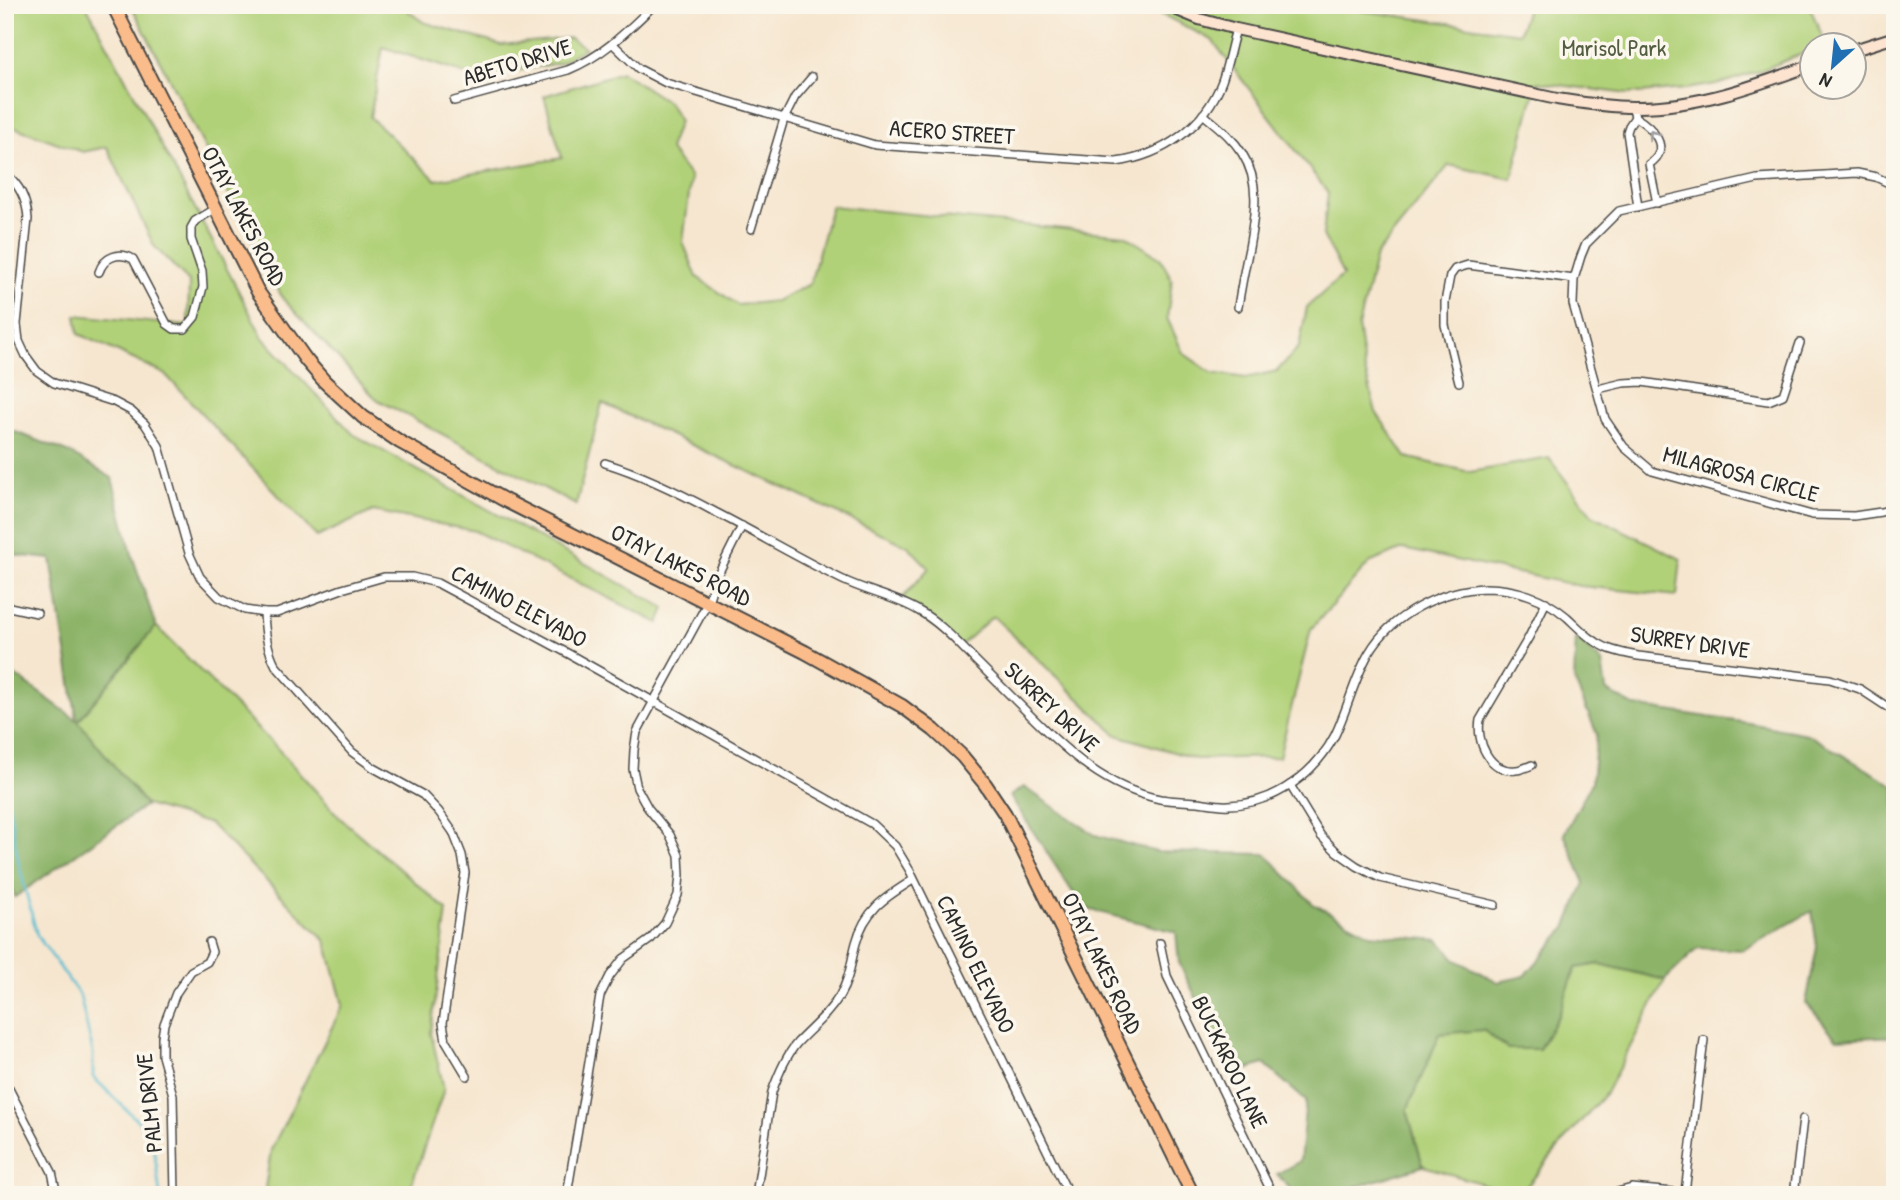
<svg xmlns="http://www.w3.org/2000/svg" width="1900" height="1200" font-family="'Patrick Hand',sans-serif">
<rect width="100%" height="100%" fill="#fbf7ec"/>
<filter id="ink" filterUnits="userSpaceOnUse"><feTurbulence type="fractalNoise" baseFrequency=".0143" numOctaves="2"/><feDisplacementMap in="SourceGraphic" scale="14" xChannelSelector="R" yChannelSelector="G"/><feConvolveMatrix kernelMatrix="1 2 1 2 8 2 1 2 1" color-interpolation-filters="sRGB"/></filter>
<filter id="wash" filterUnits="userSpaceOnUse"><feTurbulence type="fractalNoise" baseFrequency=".00686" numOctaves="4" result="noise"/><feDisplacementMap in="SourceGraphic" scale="28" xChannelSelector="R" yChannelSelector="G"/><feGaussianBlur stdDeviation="1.57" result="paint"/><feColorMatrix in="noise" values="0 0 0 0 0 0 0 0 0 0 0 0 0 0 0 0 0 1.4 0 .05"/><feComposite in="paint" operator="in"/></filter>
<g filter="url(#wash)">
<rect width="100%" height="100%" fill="#f6e6cf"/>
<!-- green -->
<g fill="#b1d178" stroke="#6e7e52" stroke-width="2">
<path d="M5 5H86L196 210 263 338 353 434 665 608 659 623 475 531 373 511 317 537 165 374 79 334 76 315 188 326 189 282 154 246 107 147 83 152 5 124Z"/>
<path d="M131 5H400L423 22 501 45 570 38 585 48 560 63 477 78 383 47 370 117 436 180 562 158 544 96 622 72 669 103 679 121 669 149 691 178 683 242 697 277 738 305 776 301 810 284 831 206 1125 235 1161 259 1172 280 1167 318 1183 353 1212 373 1246 378 1277 371 1299 347 1307 307 1343 275 1323 235 1328 193 1212 40 1144 5H1321L1519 33 1528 5H1809L1826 45 1812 46V50L1757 72 1722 83 1686 89 1628 94 1537 82 1512 179 1449 165 1376 255 1358 326 1364 367 1376 412 1406 457 1470 472 1549 458 1592 515 1681 559 1677 596 1580 586 1403 549 1369 563 1311 629 1279 757 1196 759 1117 735 993 616 961 645 899 602 929 568 908 546 602 403 576 505 376 399 283 299Z"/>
<path d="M156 626 278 749 340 818 447 910 431 1033 444 1089 408 1195H264L271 1150 343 1005 326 941 210 824 146 805 77 722Z"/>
<path d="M1600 964 1665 980 1606 1093 1567 1137 1520 1195 1423 1166 1407 1110 1440 1033 1483 1030 1508 1049H1539L1558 1016 1575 968Z"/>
</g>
<!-- forest -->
<g fill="#8cb368" stroke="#5c6f4a" stroke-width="2">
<path d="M5 428 68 452 112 478 133 558 156 626 78 721 146 805 15 897 5 868V668L77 720 51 559 5 554Z"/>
<path d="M1576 638 1602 662 1606 690 1634 706 1749 723 1807 734 1895 786V1036L1837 1039 1806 1003 1817 947 1812 911 1743 950 1698 948 1665 980 1600 964 1576 968 1558 1016 1539 1049H1508L1483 1030 1440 1034 1407 1110 1423 1166 1329 1195H1296L1277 1174 1300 1161 1306 1101 1264 1064 1234 1074 1179 963 1176 932 1083 908 1010 796 1024 787 1095 835 1157 852 1266 854 1313 904 1370 934 1439 940 1456 960 1498 982 1525 976 1566 928 1585 883 1564 834 1592 782 1597 734 1574 680Z"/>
</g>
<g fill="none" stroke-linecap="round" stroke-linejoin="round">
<!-- stream -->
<path stroke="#53bbd0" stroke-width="2.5" d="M5 781 19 865 37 935 80 996 93 1053V1077L138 1121 153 1139 160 1195"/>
</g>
</g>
<g filter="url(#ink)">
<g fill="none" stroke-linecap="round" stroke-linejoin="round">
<!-- street casing -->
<g stroke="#494744" stroke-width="10">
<g id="street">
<path d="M613 44 639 69 666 83 875 145 1116 162C1162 156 1205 127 1222 81 1228 64 1231 46 1236 29"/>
<path d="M454 101 568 70C603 56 627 31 654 5"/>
<path d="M1633 107 1635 117C1652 127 1673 149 1649 164L1657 203"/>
<path d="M1203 114C1217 126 1232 137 1242 153 1261 183 1255 214 1249 248 1245 267 1241 287 1238 307"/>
<path d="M1635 117 1629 126 1627 132 1638 207"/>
<path d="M5 173C20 185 27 200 28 219L17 324 19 341 26 356 37 371 54 383 114 402 131 411 145 424 159 446 189 553 200 577 219 597 245 610 264 613H277L342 589 384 577H412L437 583 569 654 872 824 895 846 910 871 1069 1195"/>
<path d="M1895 186 1876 177 1857 173 1757 179 1619 211 1586 244 1581 256 1574 279 1573 304 1605 419 1624 447 1652 471 1812 515 1854 516 1881 512 1895 508"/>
<path d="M751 229 784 119 795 97 812 77"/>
<path d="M99 272C104 257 119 251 133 259L167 324 174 329H185L195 317 203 287 202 271 191 239V228L195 221 215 209"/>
<path d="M1459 382 1445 325V302L1450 276 1455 269 1468 265 1574 279"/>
<path d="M1598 389 1623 383 1642 382 1768 401 1783 395 1800 343"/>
<path d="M605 463C644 475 680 493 715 512 758 534 800 559 843 580 868 592 896 597 919 611 939 622 956 641 972 657 991 676 1010 695 1030 715 1067 752 1106 788 1160 799 1172 801 1186 801 1198 802 1208 803 1219 806 1229 805 1274 804 1315 774 1335 735 1348 708 1354 679 1369 653 1391 615 1442 589 1486 588 1515 588 1545 598 1567 617 1580 629 1591 641 1607 648 1617 652 1627 654 1638 656L1830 679 1860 689 1895 712"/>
<path d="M5 606 37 613"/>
<path d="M264 613C265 633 267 649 276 666L352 752 374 768 423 795 439 812 453 832 462 855 465 873 443 1023 446 1041 467 1076"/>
<path d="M1532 765C1527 767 1521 770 1516 770 1489 773 1476 741 1480 720L1529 637 1546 602"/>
<path d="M1290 785 1321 836 1337 852 1357 866 1380 878 1495 905"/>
<path d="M1160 943 1167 976 1268 1185 1275 1195"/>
<path d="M5 1081 52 1172 57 1195"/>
<path d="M1685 1192 1704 1040"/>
<path d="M175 1195 173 1095 162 1056V1037L164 1024 176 993 191 971 207 962 212 952 209 942"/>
<path d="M567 1195 600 996 610 976 623 959 651 939 665 923 678 895 680 875 679 855 670 835 648 808 637 788 633 769 634 750 637 732 708 602 715 580 742 526"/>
<path d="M756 1195 772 1092C778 1075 785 1057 797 1043 812 1027 829 1014 840 995 850 978 851 961 856 943 865 909 886 897 913 880"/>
<path d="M1607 1195 1632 1188 1704 1195"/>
<path d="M1794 1195 1803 1119"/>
</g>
</g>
<!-- secondary casing -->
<g stroke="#494744" stroke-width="14">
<g id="secondary">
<path d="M1165 5 1199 19 1236 29 1557 99C1582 103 1608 107 1633 107 1695 108 1755 86 1812 65"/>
<path d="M1854 50 1895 37"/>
</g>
</g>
<!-- primary casing -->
<g stroke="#494744" stroke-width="16">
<path id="primary" d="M113 5 258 292 306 360 325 382 363 417 400 442 508 502 805 652 902 706 934 730 962 756 985 784 1005 814 1193 1195"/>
</g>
<!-- street -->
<use href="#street" stroke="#fff" stroke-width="7"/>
<!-- secondary -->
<use href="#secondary" stroke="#fde4d1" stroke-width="10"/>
<!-- primary -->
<use href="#primary" stroke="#fabc8b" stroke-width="12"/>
</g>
<!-- one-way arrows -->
<defs><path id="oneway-chevron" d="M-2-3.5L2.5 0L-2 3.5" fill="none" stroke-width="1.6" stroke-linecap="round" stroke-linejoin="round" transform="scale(1.75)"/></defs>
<use stroke="#a0a0a0" href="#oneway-chevron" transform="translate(1653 135) rotate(-121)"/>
</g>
<g text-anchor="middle" stroke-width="7" stroke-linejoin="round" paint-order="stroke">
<!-- park labels -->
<g font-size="23" fill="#535d42" stroke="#fbf7ec">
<text x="1614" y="56">Marisol Park</text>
</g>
<!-- street labels -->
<g font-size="23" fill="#2b2b2b" stroke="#fbf7ec">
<text transform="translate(517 62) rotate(-17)" y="8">ABETO DRIVE</text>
<text transform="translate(952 132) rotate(4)" y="8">ACERO STREET</text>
<text transform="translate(244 216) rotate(62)" y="8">OTAY LAKES ROAD</text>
<text transform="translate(1741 474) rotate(15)" y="8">MILAGROSA CIRCLE</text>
<text transform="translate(681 565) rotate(27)" y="8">OTAY LAKES ROAD</text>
<text transform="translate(519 606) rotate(28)" y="8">CAMINO ELEVADO</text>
<text transform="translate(1690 642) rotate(8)" y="8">SURREY DRIVE</text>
<text transform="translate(1052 707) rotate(43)" y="8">SURREY DRIVE</text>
<text transform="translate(1102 963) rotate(64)" y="8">OTAY LAKES ROAD</text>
<text transform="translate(976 964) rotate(64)" y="8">CAMINO ELEVADO</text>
<text transform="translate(1230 1062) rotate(64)" y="8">BUCKAROO LANE</text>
<text transform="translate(149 1103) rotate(-96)" y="8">PALM DRIVE</text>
</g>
</g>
<!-- margin -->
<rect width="1900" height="1200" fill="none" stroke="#fbf7ec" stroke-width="28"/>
<!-- north arrow -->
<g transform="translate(1833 66) rotate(207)"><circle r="33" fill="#fbf7ec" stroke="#a8a59f" stroke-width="2"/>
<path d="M0-5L12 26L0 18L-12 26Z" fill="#1f6fb2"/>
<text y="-10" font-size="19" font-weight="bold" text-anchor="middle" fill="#2b2b2b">N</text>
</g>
</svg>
